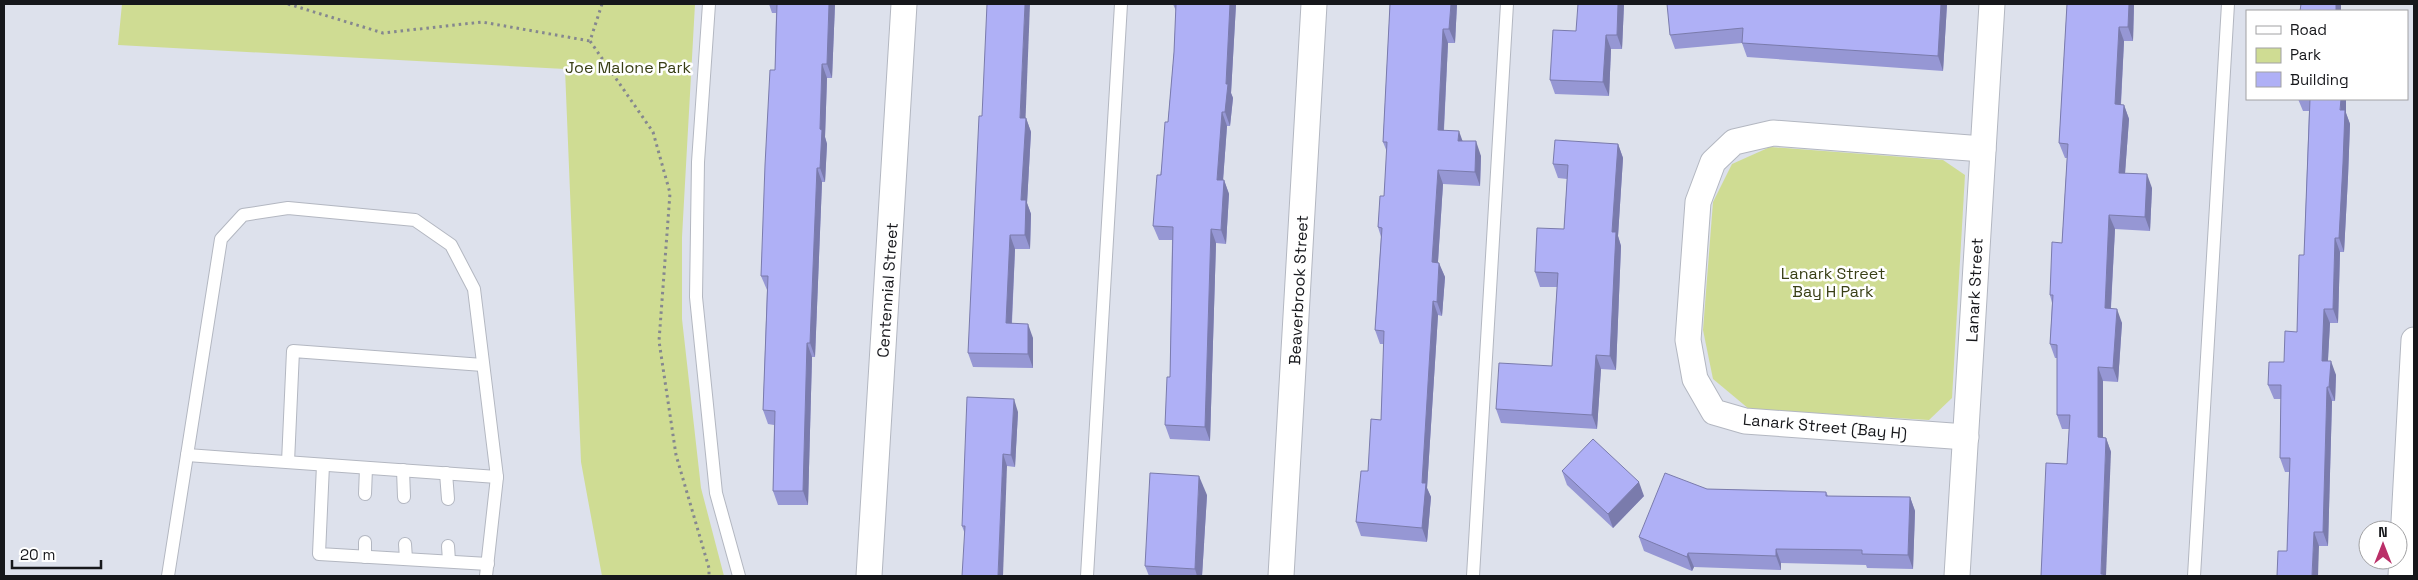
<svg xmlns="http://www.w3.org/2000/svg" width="2418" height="580" font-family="'Space Grotesk',sans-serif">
<rect width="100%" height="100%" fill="#dde1ec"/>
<!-- green -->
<g fill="#cfdc93">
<path d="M122 4H695L682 237V319L701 488 724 576H602L581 462 565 69 118 45Z"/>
<path d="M1770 147 1943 160 1965 175 1952 398 1929 420 1749 409 1713 379 1703 330 1713 202 1732 164Z"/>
</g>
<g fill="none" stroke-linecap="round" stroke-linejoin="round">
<!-- service casing -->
<g stroke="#b3b7c1" stroke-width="14">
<g id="service">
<path d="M709 4 698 162 696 297 716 493 739 576"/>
<path d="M187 455 497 477"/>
<path d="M288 462 293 351 483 365"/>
<path d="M323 465 319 554 488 564"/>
<path d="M403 470 404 497"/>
<path d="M446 473 448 499"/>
<path d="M365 494 366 468"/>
<path d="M405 544 406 559"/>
<path d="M448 546 449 561"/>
<path d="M365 557V542"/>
<path d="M168 576 221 239 243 215 288 208 415 220 451 245 474 289 497 477 486 576"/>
<path d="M1087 576 1121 4"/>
<path d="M1473 576 1507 4"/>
<path d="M2194 576 2228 4"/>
</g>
</g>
<!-- minor casing -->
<g stroke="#b3b7c1" stroke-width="27">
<g id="minor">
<path d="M1966 437 1745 421 1714 412 1695 379 1688 340 1698 202 1713 162 1734 142 1773 133 1983 149"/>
<path d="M869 576 904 4"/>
<path d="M1281 576 1314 4"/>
<path d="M1957 576 1992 4"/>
<path d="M2401 576 2414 340"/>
</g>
</g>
<!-- path -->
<g stroke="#85878f" stroke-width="3" stroke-dasharray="2.5 4" stroke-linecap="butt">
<path d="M288 4 383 33 482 22 590 41"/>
<path d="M602 4 590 41 653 132 670 193 659 341 676 455 709 568V576"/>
</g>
<!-- service -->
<use href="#service" stroke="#fff" stroke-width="12"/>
<!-- minor -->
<use href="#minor" stroke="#fff" stroke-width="25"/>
</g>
<!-- wall -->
<g fill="#9697d4">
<path d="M769 4H835L832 78H827L825 137 827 144 825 182H822L815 357H812L808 505H778L773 491 774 425 768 424 763 410 767 290 761 276 775 70 776 13H772Z"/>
<path d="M1173 4H1236L1231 93 1233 98 1230 126H1227L1223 180H1224L1229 194 1226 244 1216 243 1210 441 1170 439 1165 425 1170 377 1172 240H1159L1153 226 1168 122 1174 52 1176 11Z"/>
<path d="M1390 4H1457L1455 43H1448L1444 130 1463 141 1481 156 1480 186 1443 184 1438 262 1445 277 1442 316 1438 315 1427 488 1431 497 1427 542 1361 536 1356 522 1368 471 1381 420 1384 344H1380L1375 330 1381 237 1378 227 1384 196 1387 152 1383 142Z"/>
<path d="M1624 4 1622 49H1611L1609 96 1555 94 1550 80 1576 31Z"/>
<path d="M1947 4 1943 71 1747 57 1742 43 1675 49 1670 35Z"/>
<path d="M2067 4H2134L2133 41H2124L2121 105H2124L2129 119 2125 173 2152 188 2150 231 2115 229 2111 308 2122 323 2118 382 2103 381V437L2106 438 2111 452 2067 464 2069 429H2062L2057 415V358H2055L2050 344 2052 303 2050 295 2062 243 2067 158H2065L2059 143Z"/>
<path d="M2298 99H2346V113L2350 124 2348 177 2344 252H2340L2338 323H2330L2328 361 2336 375 2335 401H2332L2328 546H2319L2287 551 2289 472H2285L2280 458 2281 399H2274L2268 385 2284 362 2297 332 2304 255 2309 111H2303Z"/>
<path d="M982 116 1026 118 1031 132 1027 203 1031 214 1030 249H1015L1012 323 1033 338V368L973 367 968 353Z"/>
<path d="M1618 144 1623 158 1618 236 1621 246 1616 370 1601 369 1597 429 1501 423 1496 409 1552 366 1557 287H1540L1535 272 1564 229 1567 179 1558 178 1553 164Z"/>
<path d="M1018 412 1015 467 1007 466 965 534 962 526Z"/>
<path d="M1562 471 1644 496 1613 528 1567 485Z"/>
<path d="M1707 489 1826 492 1828 496 1910 497 1915 511 1913 569 1867 568 1866 565 1781 563V570L1694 567 1692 571 1644 551 1639 537Z"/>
<path d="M1207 495 1202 576H1149L1145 566Z"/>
</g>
<!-- shaded-wall -->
<g fill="#7a7bac">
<path d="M829 4H835L832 78 827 64Z"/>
<path d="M1025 4H1030L1025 132 1020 118Z"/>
<path d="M1230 4H1236L1231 93 1233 98 1230 126 1225 112 1226 84Z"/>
<path d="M1451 4H1457L1455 43 1449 29Z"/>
<path d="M1618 4H1624L1622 49 1617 35Z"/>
<path d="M1941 4H1947L1943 71 1938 56Z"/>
<path d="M2129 4H2134L2133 41 2128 27Z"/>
<rect x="2336" y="4" width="5" height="7"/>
<path d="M2119 27 2124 41 2120 118 2115 104Z"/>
<path d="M1443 29 1448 43 1443 144 1438 130Z"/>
<path d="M1606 35 1611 49 1609 96 1603 82Z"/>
<path d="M822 64 827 78 825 137 827 144 825 182 820 168V129Z"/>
<path d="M2341 99H2346V113L2350 124 2348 177 2344 252 2339 238Z"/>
<path d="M2124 105 2129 119 2124 187 2119 173Z"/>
<path d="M1222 112 1227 126 1222 194 1217 180Z"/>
<path d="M1026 118 1031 132 1027 203 1031 214 1030 249 1025 235 1021 200Z"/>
<path d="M1459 131 1464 145 1458 141Z"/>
<path d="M1476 141 1481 156 1480 186 1475 172Z"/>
<path d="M1618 144 1623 158 1618 236 1621 246 1616 370 1610 356 1612 232Z"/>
<path d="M817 168 822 182 815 357 810 343Z"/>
<path d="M1438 170 1443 184 1437 276 1432 262Z"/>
<path d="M2147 174 2152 188 2150 231 2145 217Z"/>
<path d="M1224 180 1229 194 1226 244 1221 230Z"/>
<path d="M2109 215 2115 229 2110 322 2105 308Z"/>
<path d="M1211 229 1216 243 1210 441 1205 427Z"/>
<path d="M1010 235 1015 249 1011 337 1006 323Z"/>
<path d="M2335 238 2340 252 2338 323 2333 309Z"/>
<path d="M1439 263 1445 277 1442 316 1437 302Z"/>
<path d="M1433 301 1438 315 1427 488 1431 497 1427 542 1422 528V483Z"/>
<path d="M2117 309 2122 323 2118 382 2113 368Z"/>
<path d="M2324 309 2330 323 2327 375 2322 361Z"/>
<path d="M1028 324 1033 338V368L1028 354Z"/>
<path d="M807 343 812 357 808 505 803 491Z"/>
<path d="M1596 355 1601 369 1597 429 1592 415Z"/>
<path d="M2331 361 2336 375 2335 401 2329 387Z"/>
<path d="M2098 367 2103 381V451L2098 437Z"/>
<path d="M2327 387 2332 401 2328 546 2323 532Z"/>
<path d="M1014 399 1018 412 1015 467 1011 455Z"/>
<path d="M2106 438 2111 452 2106 576H2101V574Z"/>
<path d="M1003 454 1007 466 1003 576H998Z"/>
<path d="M1199 476 1207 495 1202 576H1197L1195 569Z"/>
<path d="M1639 482 1644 496 1613 528 1608 514Z"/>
<path d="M1910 497 1915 511 1913 569 1908 555Z"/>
<path d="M2314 532 2319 546 2318 576H2312Z"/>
<path d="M1776 549 1781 563V570L1776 556Z"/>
<path d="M1688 553 1694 567 1692 571 1687 557Z"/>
</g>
<!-- building -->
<g fill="#afb0f6" stroke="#7a7bac">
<path d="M777 4H829L827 64H822L820 129 822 130 820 168H817L810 343H807L803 491H773L775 411 763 410 768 276H761L765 165 770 70H775Z"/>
<path d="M987 4H1025L1020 118H1026L1021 200H1026L1025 235H1010L1006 323 1028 324V354L968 353 979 116H982Z"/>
<path d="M1176 4H1230L1226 84H1228L1225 112H1222L1217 180H1224L1221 230 1211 229 1205 427 1165 425 1167 377H1170L1173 227 1153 226 1157 175H1161L1165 122H1168L1174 52Z"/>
<path d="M1390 4H1451L1449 29H1443L1438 130 1459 131 1458 141H1476L1475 172 1438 170 1432 262 1439 263 1437 302 1433 301 1422 483H1426L1422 528 1356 522 1361 471H1368L1371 419 1381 420 1384 331 1375 330 1382 228 1378 227 1380 196H1384L1387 142H1383Z"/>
<path d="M1578 4H1618L1617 35H1606L1603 82 1550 80 1553 30 1576 31Z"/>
<path d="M1667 4H1941L1938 56 1742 43 1743 28 1670 35Z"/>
<path d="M2067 4H2129L2128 27H2119L2115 104 2124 105 2119 173 2147 174 2145 217 2109 215 2105 308 2117 309 2113 368 2098 367V437L2106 438 2101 574H2103V576H2041L2046 463 2067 464 2070 415H2057V345L2050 344 2053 295H2050L2052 242 2062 243 2068 144 2059 143Z"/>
<path d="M2301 4H2336V11H2300Z"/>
<path d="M2310 99H2341L2340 110H2345L2343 163 2339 238H2335L2333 309H2324L2322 361H2331L2329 387H2327L2323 532H2314L2312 576H2277L2278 551H2287L2290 458H2280L2281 385H2268L2269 362H2284L2285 331 2297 332 2299 255H2304Z"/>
<path d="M1555 140 1618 144 1612 232H1616L1610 356 1596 355 1592 415 1496 409 1499 363 1552 366 1558 273 1535 272 1537 228 1564 229 1568 165 1553 164Z"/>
<path d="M967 397 1014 399 1011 455 1003 454 998 576H962L965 526H962Z"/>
<path d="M1593 439 1639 482 1608 514 1562 471Z"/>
<path d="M1150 473 1199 476 1195 569 1145 566Z"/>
<path d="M1665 473 1707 489 1826 492V496L1910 497 1908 555 1862 554V550L1776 549V556L1688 553 1687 557 1639 537Z"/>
</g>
<g text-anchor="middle" stroke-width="5" stroke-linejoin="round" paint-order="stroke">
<!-- park labels -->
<g font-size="16" fill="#393f16" stroke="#fff">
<text x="628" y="73">Joe Malone Park</text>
<text x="1833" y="279">Lanark Street<tspan x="1833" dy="18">Bay H Park</tspan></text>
</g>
<!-- street labels -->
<g font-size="16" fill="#16171b" stroke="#fff">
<text transform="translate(887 290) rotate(-86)" y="6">Centennial Street</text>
<text transform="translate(1298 290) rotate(-87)" y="6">Beaverbrook Street</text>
<text transform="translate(1974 290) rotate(-87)" y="6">Lanark Street</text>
<text transform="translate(1825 426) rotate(5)" y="6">Lanark Street (Bay H)</text>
</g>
</g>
<!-- border -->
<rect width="2418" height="580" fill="none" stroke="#16171b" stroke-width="10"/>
<!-- legend -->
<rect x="2246" y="10" width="162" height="90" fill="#ffffff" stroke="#a2a2a4"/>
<rect x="2256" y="26" width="25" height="8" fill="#ffffff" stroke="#a2a2a4"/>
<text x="2290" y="35" font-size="15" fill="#16171b">Road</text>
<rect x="2256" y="48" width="25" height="15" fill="#cfdc93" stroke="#a2a2a4"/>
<text x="2290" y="60" font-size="15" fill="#16171b">Park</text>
<rect x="2256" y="72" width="25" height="15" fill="#afb0f6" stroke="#a2a2a4"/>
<text x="2290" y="85" font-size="15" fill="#16171b">Building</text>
<!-- north arrow -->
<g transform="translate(2383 545)"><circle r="24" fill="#ffffff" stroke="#a2a2a4"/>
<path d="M0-4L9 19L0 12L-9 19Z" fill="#ba2f68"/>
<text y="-8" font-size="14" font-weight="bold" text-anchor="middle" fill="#16171b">N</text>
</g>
<!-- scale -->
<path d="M12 560v8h89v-8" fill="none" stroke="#16171b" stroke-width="2.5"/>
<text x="20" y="560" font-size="15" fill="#16171b" stroke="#ffffff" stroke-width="4" paint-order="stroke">20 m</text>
</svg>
